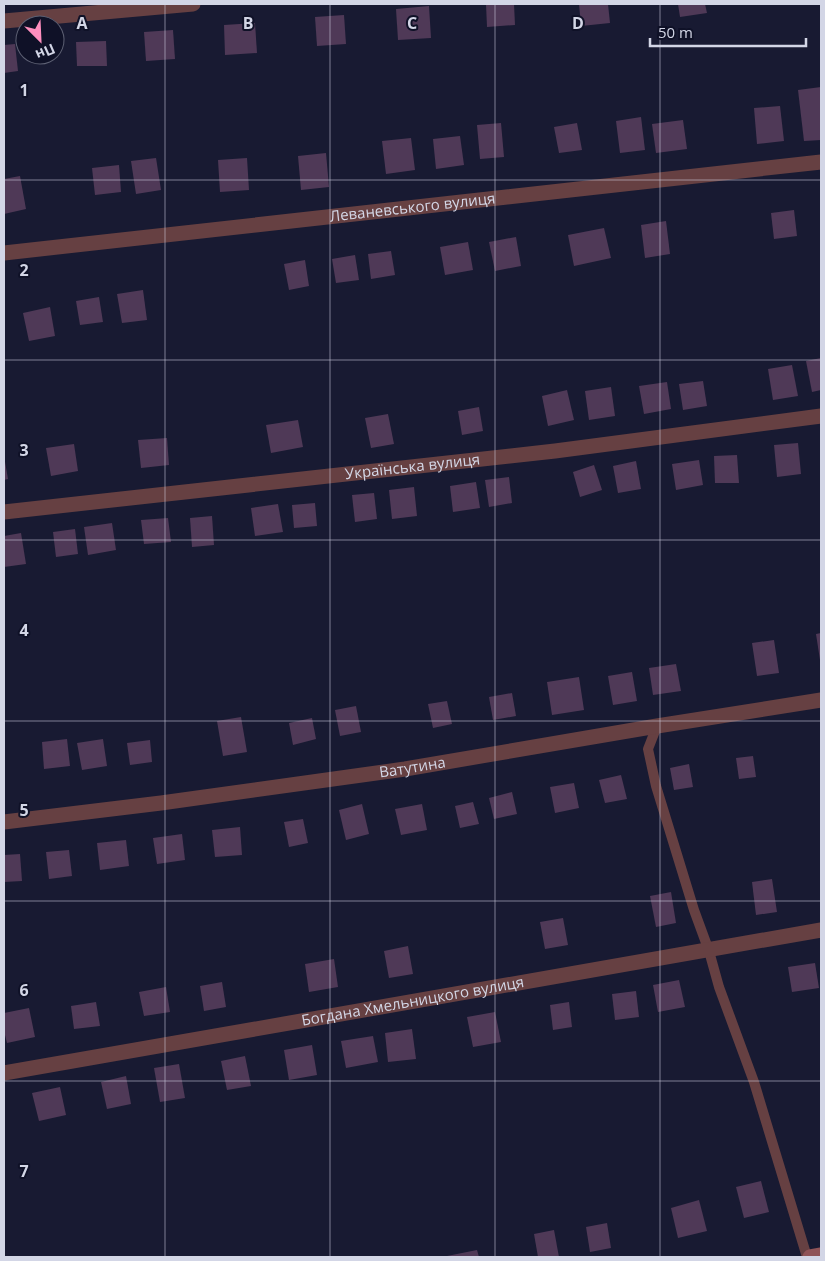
<svg xmlns="http://www.w3.org/2000/svg" width="825" height="1261" font-family="'Open Sans',sans-serif">
<rect width="100%" height="100%" fill="#181a32"/>
<!-- building -->
<g fill="#4f3957">
<path d="M486 4H514L515 25 487 27Z"/>
<path d="M579 4H608L610 23 581 26Z"/>
<path d="M678 4H705L707 13 680 17Z"/>
<path d="M429 6 431 38 398 40 396 9Z"/>
<path d="M344 15 346 44 317 46 315 17Z"/>
<path d="M255 23 257 53 225 55 224 25Z"/>
<path d="M173 30 175 59 146 61 144 32Z"/>
<path d="M106 41 107 66H77L76 42Z"/>
<path d="M15 44 18 71 4 73V45Z"/>
<path d="M821 87V140L804 141 798 90Z"/>
<path d="M780 106 784 141 757 144 754 108Z"/>
<path d="M641 117 645 150 620 153 616 121Z"/>
<path d="M683 120 687 149 656 153 652 124Z"/>
<path d="M501 123 504 157 480 159 477 125Z"/>
<path d="M577 123 582 150 559 153 554 127Z"/>
<path d="M460 136 464 165 436 169 433 139Z"/>
<path d="M411 138 415 170 386 174 382 141Z"/>
<path d="M326 153 329 187 301 190 298 156Z"/>
<path d="M156 158 161 190 136 194 131 161Z"/>
<path d="M247 158 249 190 220 192 218 160Z"/>
<path d="M119 165 121 192 95 195 92 168Z"/>
<path d="M20 176 26 209 4 214V179Z"/>
<path d="M794 210 797 236 774 239 771 213Z"/>
<path d="M666 221 670 254 645 258 641 225Z"/>
<path d="M604 228 611 258 574 266 568 235Z"/>
<path d="M516 237 521 266 495 271 489 242Z"/>
<path d="M468 242 473 270 445 275 440 247Z"/>
<path d="M391 251 395 275 371 279 368 254Z"/>
<path d="M355 255 359 280 336 283 332 259Z"/>
<path d="M305 260 309 286 289 290 284 264Z"/>
<path d="M143 290 147 320 122 323 117 294Z"/>
<path d="M99 297 103 322 80 325 76 301Z"/>
<path d="M50 307 55 336 29 341 23 313Z"/>
<path d="M821 358V390L812 392 806 361Z"/>
<path d="M792 365 798 396 773 400 768 369Z"/>
<path d="M703 381 707 406 683 410 679 384Z"/>
<path d="M667 382 671 409 644 414 639 386Z"/>
<path d="M611 387 615 416 589 420 585 391Z"/>
<path d="M567 390 574 420 548 426 542 396Z"/>
<path d="M479 407 483 431 462 435 458 411Z"/>
<path d="M388 414 394 444 371 448 365 418Z"/>
<path d="M298 420 303 447 271 453 266 425Z"/>
<path d="M167 438 169 465 141 468 138 440Z"/>
<path d="M798 443 801 474 777 477 774 445Z"/>
<path d="M74 444 78 471 51 476 46 448Z"/>
<path d="M737 455 739 483H715L714 456Z"/>
<path d="M4 456 8 479 4 480Z"/>
<path d="M699 460 703 485 676 490 672 464Z"/>
<path d="M636 461 641 489 618 493 613 466Z"/>
<path d="M594 465 602 490 580 497 573 472Z"/>
<path d="M509 477 512 503 489 507 485 480Z"/>
<path d="M476 482 480 508 453 512 450 486Z"/>
<path d="M414 487 417 516 392 519 389 490Z"/>
<path d="M374 493 377 519 355 522 352 495Z"/>
<path d="M315 503 317 526 294 528 292 505Z"/>
<path d="M278 504 283 532 255 536 251 508Z"/>
<path d="M212 516 214 545 192 547 190 518Z"/>
<path d="M168 518 171 542 144 544 141 520Z"/>
<path d="M112 523 116 550 88 555 84 527Z"/>
<path d="M75 529 78 554 56 557 53 532Z"/>
<path d="M21 533 26 564 4 567V536Z"/>
<path d="M821 633V660H820L816 634Z"/>
<path d="M774 640 779 673 757 676 752 643Z"/>
<path d="M676 664 681 691 653 695 649 668Z"/>
<path d="M632 672 637 701 613 705 608 676Z"/>
<path d="M579 677 584 710 552 715 547 682Z"/>
<path d="M512 693 516 716 493 720 489 697Z"/>
<path d="M447 701 452 724 433 728 428 704Z"/>
<path d="M356 706 361 732 340 736 335 710Z"/>
<path d="M241 717 247 752 223 756 217 721Z"/>
<path d="M312 718 316 739 293 745 289 723Z"/>
<path d="M67 739 70 766 44 769 42 742Z"/>
<path d="M103 739 107 766 82 770 77 743Z"/>
<path d="M150 740 152 762 130 765 127 743Z"/>
<path d="M753 756 756 777 739 779 736 758Z"/>
<path d="M689 764 693 787 674 790 670 768Z"/>
<path d="M621 775 627 799 605 803 599 780Z"/>
<path d="M574 783 579 808 555 813 550 787Z"/>
<path d="M512 792 517 814 494 819 489 798Z"/>
<path d="M473 802 479 824 460 828 455 806Z"/>
<path d="M362 804 369 834 346 840 339 810Z"/>
<path d="M422 804 427 830 401 835 395 809Z"/>
<path d="M303 819 308 843 289 847 284 822Z"/>
<path d="M240 827 242 855 215 857 212 830Z"/>
<path d="M182 834 185 860 157 864 153 838Z"/>
<path d="M126 840 129 866 100 870 97 843Z"/>
<path d="M69 850 72 876 49 879 46 852Z"/>
<path d="M20 854 22 881 4 882V855Z"/>
<path d="M772 879 777 912 756 915 752 882Z"/>
<path d="M671 892 676 923 656 927 650 896Z"/>
<path d="M563 918 568 945 545 949 540 922Z"/>
<path d="M408 946 413 974 389 978 384 951Z"/>
<path d="M334 959 338 987 309 992 305 964Z"/>
<path d="M815 963 819 988 792 992 788 967Z"/>
<path d="M679 980 685 1007 658 1012 653 985Z"/>
<path d="M222 982 226 1007 204 1011 200 986Z"/>
<path d="M166 987 170 1012 144 1016 139 992Z"/>
<path d="M636 991 639 1017 615 1020 612 994Z"/>
<path d="M96 1002 100 1026 74 1029 71 1006Z"/>
<path d="M569 1002 572 1027 553 1030 550 1005Z"/>
<path d="M29 1008 35 1037 7 1043 4 1031V1013Z"/>
<path d="M495 1012 501 1042 473 1047 467 1017Z"/>
<path d="M412 1029 416 1059 388 1062 385 1033Z"/>
<path d="M373 1036 378 1062 346 1068 341 1041Z"/>
<path d="M312 1045 317 1075 289 1080 284 1050Z"/>
<path d="M245 1056 251 1086 227 1090 221 1061Z"/>
<path d="M179 1064 185 1098 160 1102 154 1068Z"/>
<path d="M126 1076 131 1104 107 1109 101 1082Z"/>
<path d="M60 1087 66 1115 39 1121 32 1093Z"/>
<path d="M761 1181 769 1212 744 1218 736 1187Z"/>
<path d="M699 1200 707 1231 678 1238 671 1208Z"/>
<path d="M607 1223 611 1248 590 1252 586 1227Z"/>
<path d="M554 1230 559 1257H538L534 1234Z"/>
<path d="M477 1250 479 1257H447V1256Z"/>
</g>
<g fill="none" stroke-linecap="round" stroke-linejoin="round">
<!-- lane -->
<path stroke="#664042" stroke-width="10" d="M657 726 648 749 656 786 694 910 709 951 719 987 754 1082 807 1257"/>
<!-- street -->
<g stroke="#664042" stroke-width="15">
<path d="M4 21 193 4"/>
<path id="s1" d="M4 253 821 162"/>
<path id="s2" d="M4 512 555 451 821 416"/>
<path id="s3" d="M4 822 161 803 405 769 657 726 821 700"/>
<path id="s4" d="M4 1073 821 930"/>
</g>
<!-- secondary -->
<path stroke="#8f5357" stroke-width="15" d="M810 1257 821 1255"/>
</g>
<!-- grid -->
<path fill="none" stroke="#d3d6e6" stroke-width="1" stroke-opacity="0.55" d="M165 4V1257M330 4V1257M495 4V1257M660 4V1257M4 180H821M4 360H821M4 540H821M4 721H821M4 901H821M4 1081H821"/>
<g text-anchor="middle" stroke-width="4" stroke-linejoin="round" paint-order="stroke">
<!-- street labels -->
<g font-size="15" fill="#d3d6e6" stroke="#0f1127">
<text dy="5" stroke="none"><textPath href="#s1" startOffset="411">Леваневського вулиця</textPath></text>
<text dy="5" stroke="none"><textPath href="#s2" startOffset="411">Українська вулиця</textPath></text>
<text dy="5" stroke="none"><textPath href="#s3" startOffset="412">Ватутина</textPath></text>
<text dy="5" stroke="none"><textPath href="#s4" startOffset="415">Богдана Хмельницкого вулиця</textPath></text>
</g>
</g>
<g font-size="16" text-anchor="middle" font-weight="bold" fill="#d3d6e6" stroke="#0f1127" stroke-width="4" stroke-linejoin="round" paint-order="stroke">
<text x="82" y="29">A</text>
<text x="248" y="29">B</text>
<text x="412" y="29">C</text>
<text x="578" y="29">D</text>
<text x="24" y="96">1</text>
<text x="24" y="276">2</text>
<text x="24" y="456">3</text>
<text x="24" y="636">4</text>
<text x="24" y="816">5</text>
<text x="24" y="996">6</text>
<text x="24" y="1177">7</text>
</g>
<!-- border -->
<rect width="825" height="1261" fill="none" stroke="#d3d6e6" stroke-width="10"/>
<!-- north arrow -->
<g transform="translate(40 40) rotate(156)"><circle r="24" fill="#0f1127" stroke="#5d6073"/>
<path d="M0-4L9 19L0 12L-9 19Z" fill="#fe8ebe"/>
<text y="-8" font-size="14" font-weight="bold" text-anchor="middle" fill="#d3d6e6">Пн</text>
</g>
<!-- scale -->
<path d="M650 38v8h156v-8" fill="none" stroke="#d3d6e6" stroke-width="2.5"/>
<text x="658" y="38" font-size="15" fill="#d3d6e6" stroke="#0f1127" stroke-width="4" paint-order="stroke">50 m</text>
</svg>
